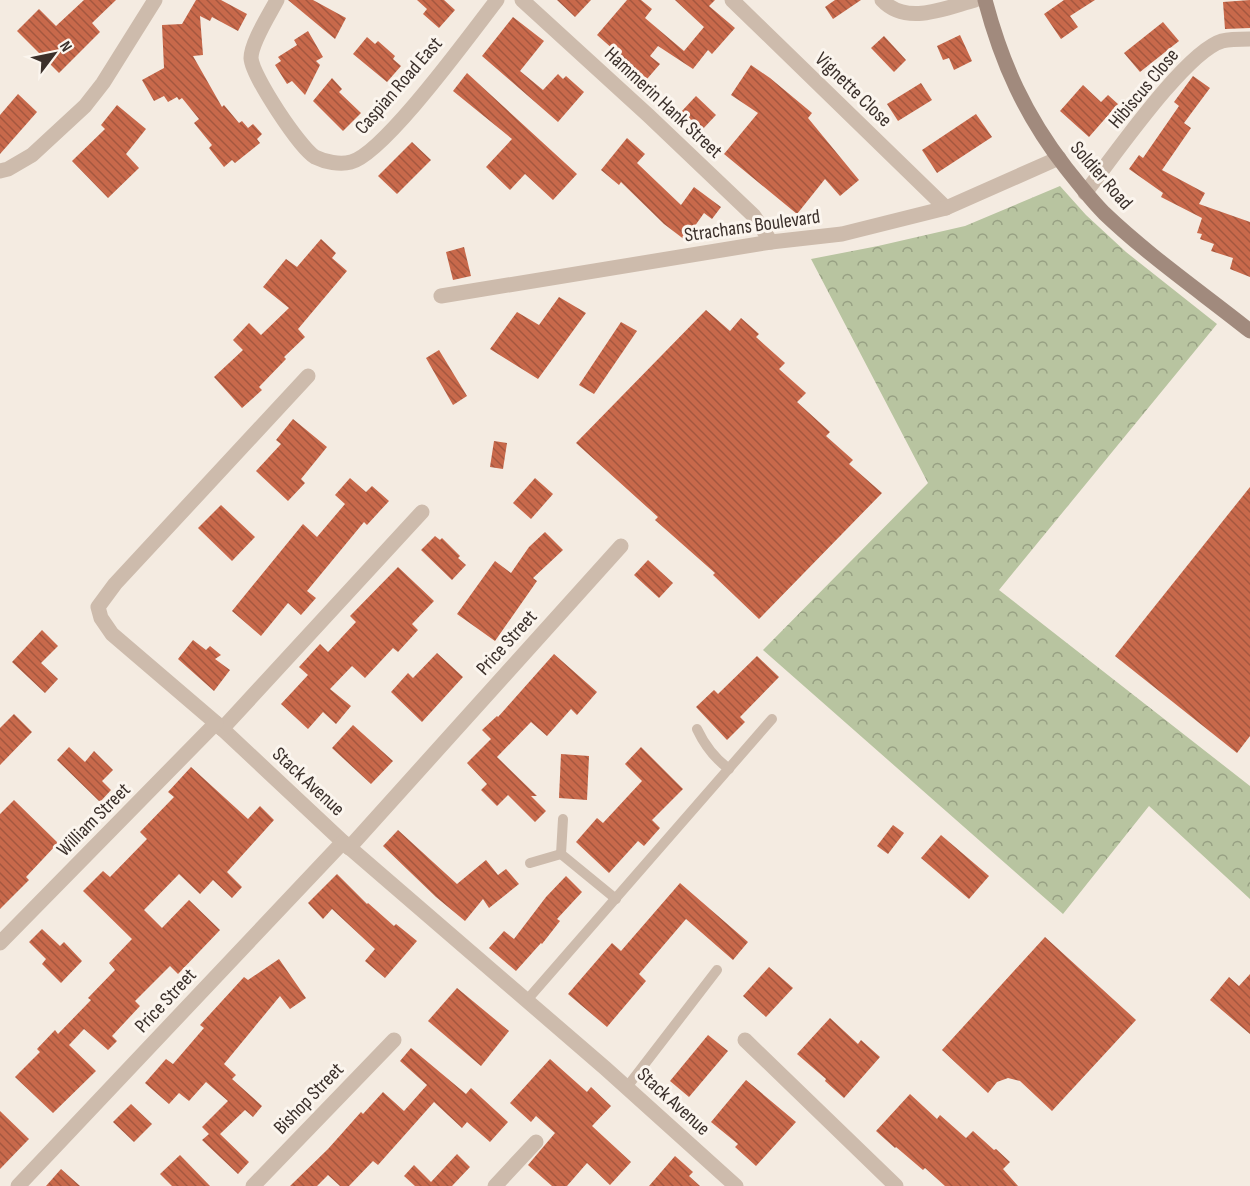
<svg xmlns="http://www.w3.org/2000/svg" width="1250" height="1186" font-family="'Sofia Sans Condensed',sans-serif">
<defs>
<pattern id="forest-crowns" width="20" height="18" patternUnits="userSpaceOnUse" patternTransform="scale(1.5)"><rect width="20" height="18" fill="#b8c4a0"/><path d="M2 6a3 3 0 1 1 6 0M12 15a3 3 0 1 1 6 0" fill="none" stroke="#97a083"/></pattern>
<pattern id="building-back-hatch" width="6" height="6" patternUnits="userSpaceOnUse" patternTransform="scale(1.5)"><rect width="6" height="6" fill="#c8694b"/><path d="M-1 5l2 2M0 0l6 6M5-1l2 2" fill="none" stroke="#a4573f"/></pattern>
</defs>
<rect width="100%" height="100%" fill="#f4ebe1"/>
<!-- forest -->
<path fill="url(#forest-crowns)" d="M1060 186 1086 215 1126 252 1217 324 999 590 1250 786V899L1149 806 1063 914 763 650 928 483 811 259 878 246 965 226Z"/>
<!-- building -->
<g fill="url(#building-back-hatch)">
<path d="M84 0H116L92 23 100 32 59 73 17 31 39 9 56 26Z"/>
<path d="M196 0H221L247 14 238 31 212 17 210 21 200 16 203 55 193 56 222 107 224 105 239 123 242 121 248 128 253 124 262 134 257 139 260 143 235 163 232 160 224 167 209 148 212 145 194 123 199 119 182 98 179 100 177 97 168 102 164 96 154 101 142 80 164 68 162 25 182 24Z"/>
<path d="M288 0H313L346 18 335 39Z"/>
<path d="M417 0H444L455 10 439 28 423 14 427 9Z"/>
<path d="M557 0H591L575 17Z"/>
<path d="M627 0H641L652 9 645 18 684 51 704 27 675 0H715L709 6 735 28 712 54 708 50 693 69 658 46 650 56 660 64 647 79 642 74 640 77 629 68 631 65 597 35Z"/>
<path d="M835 0H861L833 19 825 7Z"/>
<path d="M1064 0H1095L1070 16 1078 27 1061 39 1044 14Z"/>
<path d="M1250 0V28L1225 29 1223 2Z"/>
<path d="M513 17 544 41 520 71 543 90 558 74 563 79 566 76 584 92 558 122 482 56Z"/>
<path d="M1163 22 1179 41 1140 72 1124 53Z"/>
<path d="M308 31 323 57 316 61 320 65 305 95 292 81 287 84 275 65 281 61 278 57 297 45 294 40Z"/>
<path d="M960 35 972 61 954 70 949 58 943 60 937 46Z"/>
<path d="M884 36 906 60 894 72 871 48Z"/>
<path d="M367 37 375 44 378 41 395 56 393 59 401 66 387 82 353 54Z"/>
<path d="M751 65 770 78 812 113 808 118 859 180 840 196 825 179 797 214 724 154 758 113 731 95Z"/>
<path d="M467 73 577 174 553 200 525 174 510 190 486 167 512 139 453 91Z"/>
<path d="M1193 76 1210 88 1184 123 1191 128 1162 170 1205 193 1199 204 1250 222V277L1230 269 1233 258 1211 251 1214 244 1200 239 1202 234 1197 233 1202 218 1161 197 1163 193 1129 169 1139 155 1143 158 1179 106 1174 102Z"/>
<path d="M332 78 342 89 339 92 361 113 343 131 313 101Z"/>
<path d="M921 83 932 100 898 121 887 104Z"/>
<path d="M1083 85 1101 102 1108 95 1118 104 1089 137 1060 111Z"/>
<path d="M18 94 37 112 0 154V115Z"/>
<path d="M696 96 716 115 701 131 681 112Z"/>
<path d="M117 105 146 129 126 154 139 168 108 198 72 161 105 129 101 125Z"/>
<path d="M976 114 992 137 937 173 922 150Z"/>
<path d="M627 138 645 154 637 163 681 205 694 187 721 207 712 219 704 213 685 240 664 224 621 182 619 185 601 170Z"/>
<path d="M412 142 431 160 397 194 378 176Z"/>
<path d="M321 239 336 253 332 258 347 271 298 329 305 337 284 357 286 359 259 387 262 390 242 408 214 377 243 350 233 340 249 323 261 335 289 308 263 287 286 259 297 267Z"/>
<path d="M464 247 471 276 453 280 446 252Z"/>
<path d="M559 297 586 313 538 379 490 349 517 312 539 325Z"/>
<path d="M706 310 730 331 741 318 759 334 756 337 785 363 779 369 806 393 797 402 830 432 826 436 853 460 849 464 882 493 759 619 713 575 715 573 655 520 658 517 576 443Z"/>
<path d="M621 322 637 331 594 394 579 385Z"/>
<path d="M439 350 467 396 453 405 426 358Z"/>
<path d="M293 419 327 447 301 479 305 483 288 501 256 471 281 444 276 440Z"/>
<path d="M494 441 507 443 503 469 490 467Z"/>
<path d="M350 478 366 492 372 486 389 501 367 525 364 522 307 591 316 598 301 615 288 603 261 636 232 611 303 524 317 537 345 504 335 495Z"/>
<path d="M535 478 553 494 531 519 513 503Z"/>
<path d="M1250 487V736L1237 753 1115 656Z"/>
<path d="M221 505 255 537 232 561 198 528Z"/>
<path d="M545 532 563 550 533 578 537 581 495 641 457 614 495 561 511 573 529 547Z"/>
<path d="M435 536 440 540 442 538 460 556 458 558 466 565 452 580 421 550Z"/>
<path d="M648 560 673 583 659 598 634 575Z"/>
<path d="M398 567 434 601 412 624 418 630 398 652 393 648 365 678 352 666 330 689 351 706 336 724 323 712 308 729 281 704 308 675 299 667 320 644 328 652 356 622 350 616Z"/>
<path d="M42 630 58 646 41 663 58 679 45 693 12 662Z"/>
<path d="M193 640 206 650 210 646 221 655 215 659 230 670 214 691 178 659Z"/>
<path d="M437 653 463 677 422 722 391 692 408 673 413 678Z"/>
<path d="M554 654 597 692 577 715 571 709 547 736 531 722 497 757 537 796H531L546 811 535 822 508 795 497 806 481 790 487 784 467 763 491 739 482 730 497 716 498 717Z"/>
<path d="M757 656 779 677 740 717 745 722 727 740 696 707 714 690 718 694Z"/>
<path d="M14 714 32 732 0 765V728Z"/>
<path d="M353 725 393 761 371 784 332 748Z"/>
<path d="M69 747 85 762 94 751 113 770 102 781 111 790 100 802 57 760Z"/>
<path d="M641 747 683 789 652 820 660 828 644 846 638 841 609 873 576 842 597 818 603 823 642 781 625 764Z"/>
<path d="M561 754 589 756 587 800 559 798Z"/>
<path d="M191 767 248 819 260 806 274 820 227 872 242 887 232 898 213 880 200 894 179 874 144 910 162 928 189 900 220 930 178 974 170 966 135 1001 140 1006 112 1036 117 1041 108 1050 84 1029 69 1045 96 1071 53 1113 15 1077 40 1052 37 1049 55 1030 58 1034 91 1000 88 998 115 970 109 963 132 939 83 891 103 871 110 877 147 839 140 832 174 797 168 792Z"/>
<path d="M14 800 58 843 26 877 29 880 0 909V814Z"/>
<path d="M893 825 904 833 888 854 877 846Z"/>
<path d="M398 830 457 884 486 860 498 875 506 869 519 884 489 908 483 899 465 921 436 897 383 846Z"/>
<path d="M941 835 989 876 969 899 921 858Z"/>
<path d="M337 874 367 904 368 903 394 926 396 924 417 941 385 978 365 961 375 949 332 909 323 919 308 903Z"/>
<path d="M566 876 582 892 557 919 560 921 542 944 541 943 516 971 489 948 504 931 514 939 546 897Z"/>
<path d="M680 883 748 942 733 960 686 919 639 974 646 981 607 1027 568 994 612 943 621 951Z"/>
<path d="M42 929 60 946 64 942 82 961 61 983 42 964 46 959 29 942Z"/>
<path d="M1045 937 1136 1020 1052 1111 1020 1081 1008 1078 997 1082 988 1093 942 1050Z"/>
<path d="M279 959 306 998 290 1009 280 996 224 1064 236 1075 232 1079 262 1106 253 1117 245 1110 220 1134 249 1162 238 1174 202 1140 209 1134 202 1127 228 1101 206 1082 189 1101 179 1093 169 1104 145 1083 166 1059 173 1064 204 1028 200 1025 244 977 248 980Z"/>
<path d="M769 967 793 988 766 1017 743 996Z"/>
<path d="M1250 974V1034L1210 1000 1229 977 1239 986Z"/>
<path d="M457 988 509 1031 481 1066 428 1021Z"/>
<path d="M830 1018 858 1044 861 1040 880 1057 844 1098 825 1081 826 1079 797 1054Z"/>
<path d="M708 1035 728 1051 689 1097 670 1081Z"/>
<path d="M411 1048 466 1094 471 1088 508 1122 490 1142 467 1122 462 1128 434 1102 378 1165 373 1161 349 1186H340L328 1175 317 1186H290L328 1149 361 1112 363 1114 383 1092 404 1111 427 1085 400 1061Z"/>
<path d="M550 1059 587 1092 591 1087 611 1106 592 1126 631 1162 610 1185 587 1163 567 1186H552L528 1165 555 1133 536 1116 531 1122 510 1103Z"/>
<path d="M746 1080 796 1122 756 1166 735 1147 738 1144 711 1122Z"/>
<path d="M910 1094 937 1119 940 1115 966 1138 973 1131 994 1150 996 1149 1010 1162 1003 1169 1018 1186H945L925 1168 923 1170 896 1147 895 1148 876 1131Z"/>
<path d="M131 1104 152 1124 134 1142 113 1122Z"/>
<path d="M0 1111 29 1139 0 1169Z"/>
<path d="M457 1154 470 1167 452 1186H415L404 1176 414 1165 431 1182Z"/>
<path d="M180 1155 210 1186H172L160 1174Z"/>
<path d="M675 1156 693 1172 689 1176 700 1186H649Z"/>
<path d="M61 1169 80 1186H46Z"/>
</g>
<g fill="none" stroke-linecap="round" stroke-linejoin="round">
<!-- lane -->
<g stroke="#cdbbac" stroke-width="10">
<path d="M697 729C705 746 714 758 729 769"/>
<path d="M563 819 561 854 616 899"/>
<path d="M530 863 561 854"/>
<path d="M527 1000 772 719"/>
<path d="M627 1087 717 970"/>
</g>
<!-- street -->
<g stroke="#cdbbac" stroke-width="15">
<path d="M277 0C269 15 251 43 251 58 252 76 300 148 315 157 325 162 340 165 351 162 384 154 472 32 497 0"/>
<path d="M522 0 649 116 754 216 771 242"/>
<path d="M732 0 946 208"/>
<path d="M882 0C906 26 945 8 975 0"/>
<path d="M0 171 8 169 32 155 85 106 103 83 155 0"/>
<path d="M1085 193C1112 159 1185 52 1222 41 1230 39 1241 39 1250 39"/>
<path d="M441 296 771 242 842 234 946 208 1059 158"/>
<path d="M308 376 115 584 98 607 101 618 112 634 216 723 343 842 605 1068 736 1186"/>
<path d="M222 729 422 512"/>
<path d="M349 848 621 546"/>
<path d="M0 943 216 723"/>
<path d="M745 1040 896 1186"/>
<path d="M18 1186 343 842"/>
<path d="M253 1186 394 1040"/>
<path d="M495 1186 536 1142"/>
</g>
<!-- secondary -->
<path stroke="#a18a7d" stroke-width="15" d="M985 0C1002 64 1025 115 1066 168 1078 183 1090 199 1104 213 1149 256 1201 292 1250 331"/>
</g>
<g text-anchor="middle" stroke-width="6" stroke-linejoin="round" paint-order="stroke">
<!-- street labels -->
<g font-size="20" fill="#3b302b" stroke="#fbf5ee">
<text transform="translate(398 85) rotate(-49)" y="7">Caspian Road East</text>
<text transform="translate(1143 88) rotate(-50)" y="7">Hibiscus Close</text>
<text transform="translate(854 89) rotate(44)" y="7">Vignette Close</text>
<text transform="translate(664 102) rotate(43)" y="7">Hammerin Hank Street</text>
<text transform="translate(1102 175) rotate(49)" y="7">Soldier Road</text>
<text transform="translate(752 225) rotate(-8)" y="7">Strachans Boulevard</text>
<text transform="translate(506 642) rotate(-48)" y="7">Price Street</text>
<text transform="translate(309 781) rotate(43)" y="7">Stack Avenue</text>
<text transform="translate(93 819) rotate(-45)" y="7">William Street</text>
<text transform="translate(165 1000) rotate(-47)" y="7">Price Street</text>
<text transform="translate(308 1098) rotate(-46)" y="7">Bishop Street</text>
<text transform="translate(674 1101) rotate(42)" y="7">Stack Avenue</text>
</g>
</g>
<!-- north arrow -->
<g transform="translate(54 54) rotate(58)" stroke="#fbf5ee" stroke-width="4.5" paint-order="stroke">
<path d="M0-4.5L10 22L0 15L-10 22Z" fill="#3b302b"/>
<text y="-9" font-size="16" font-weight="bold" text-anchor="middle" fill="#3b302b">N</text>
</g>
</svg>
